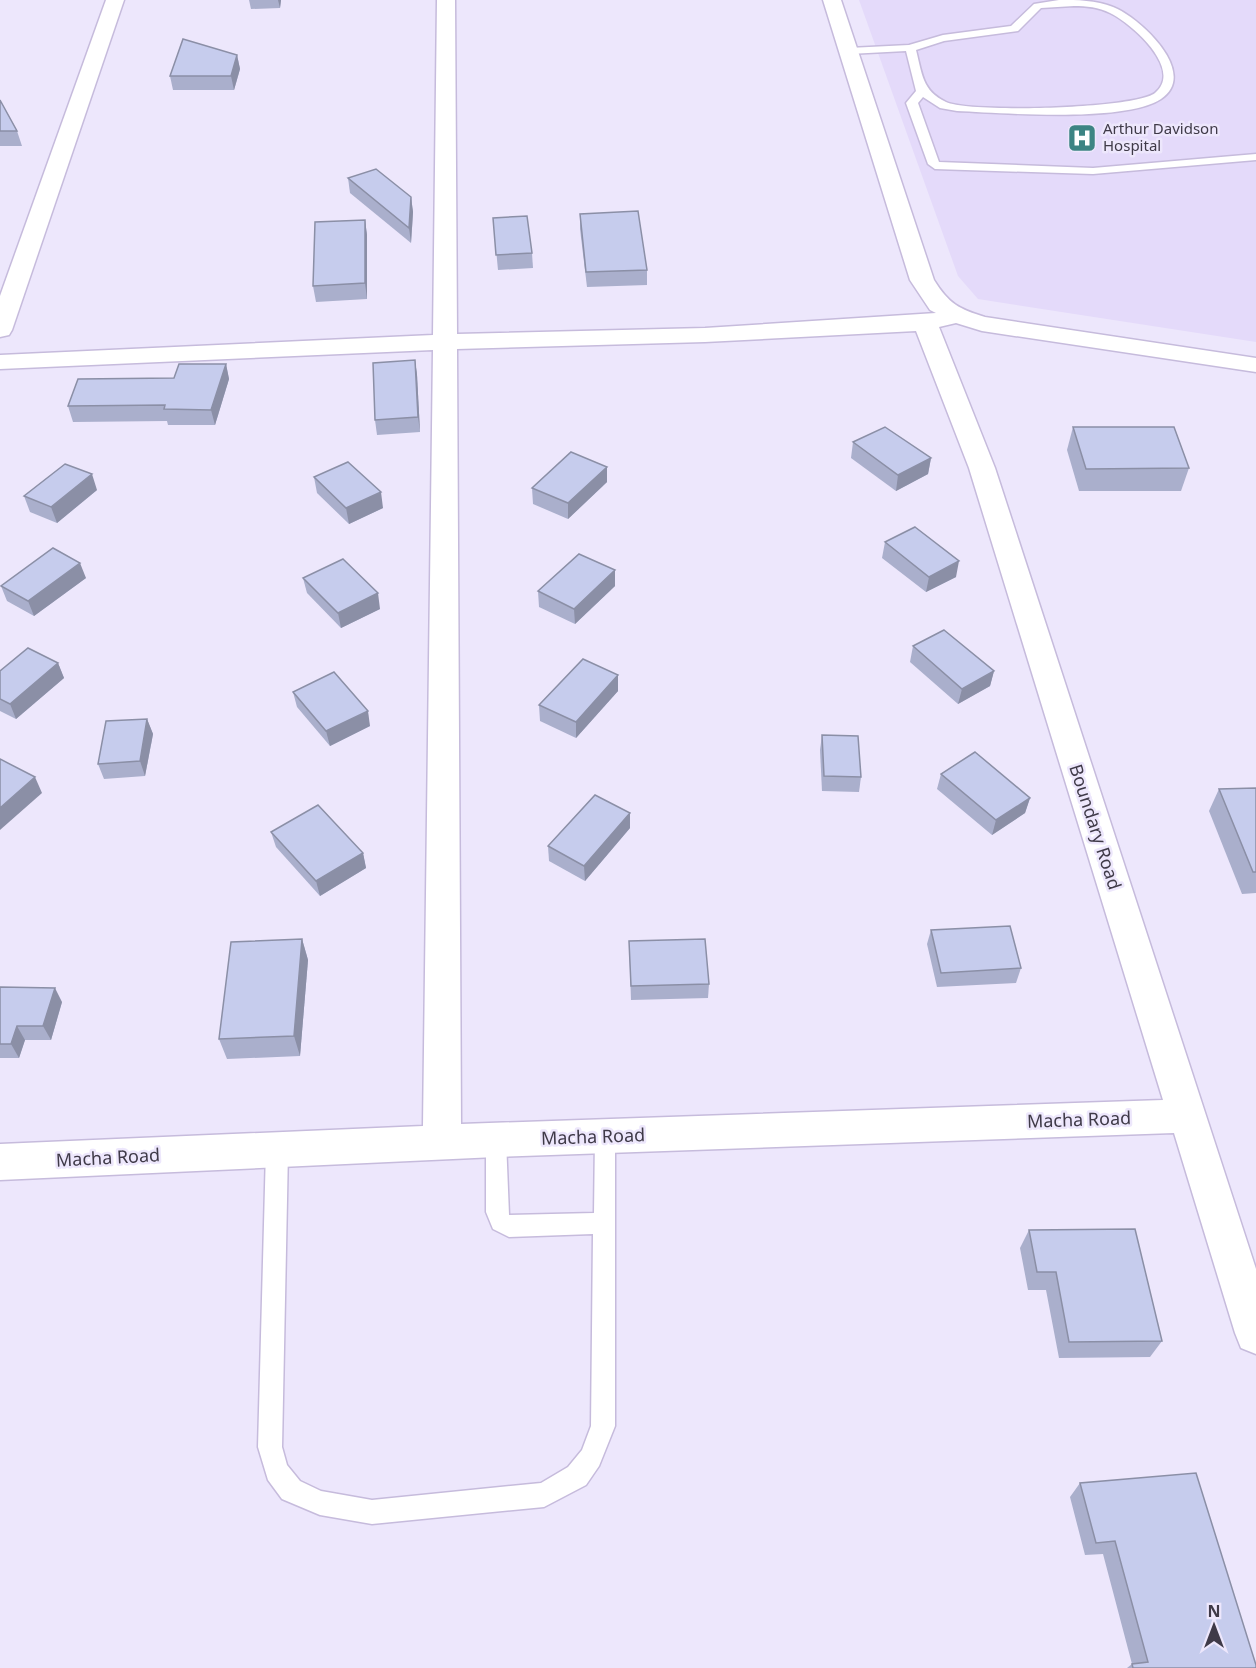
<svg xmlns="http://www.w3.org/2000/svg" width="1256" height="1668" font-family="'Noto Sans',sans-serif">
<rect width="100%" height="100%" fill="#ede7fc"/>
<!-- built -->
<path fill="#e4dafa" d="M859 0H1256V342L978 299 958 276Z"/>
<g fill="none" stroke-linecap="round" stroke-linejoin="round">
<!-- lane casing -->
<g stroke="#c6bbdc" stroke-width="3">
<g id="lane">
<path d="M1059 0C1077 0 1096 0 1113 7 1139 17 1200 73 1161 99 1125 123 1002 113 957 111L940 108 923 97 918 103 939 162 1093 168 1256 154V160L1093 174 935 169 928 164 906 103 916 91 906 51 849 54 844 51 849 48 909 45 943 35 1011 26 1034 4ZM1074 6C1086 6 1099 7 1110 13 1131 23 1184 69 1155 93 1135 109 969 113 946 102 922 91 922 73 916 50L944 41 1018 31 1041 8Z"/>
<path d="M605 1128 612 1130 615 1137V1426L599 1466 586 1485 544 1507 372 1524 320 1515 282 1499 268 1480 258 1447 266 1150 270 1143 277 1140 284 1143 288 1150 282 1447 287 1465 300 1481 321 1491 372 1500 541 1483 568 1467 582 1450 591 1426 593 1234 509 1237 493 1229 486 1212V1140L489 1133 496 1131 503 1133 506 1140 509 1215 594 1213 595 1137 598 1130Z"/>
</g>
</g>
<!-- street casing -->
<g stroke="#c6bbdc" stroke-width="3">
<g id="street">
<path d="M106 0H124L12 330 9 335 0 337V296Z"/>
<path d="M437 0H455L457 334 705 328 936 313 930 310 910 280 823 0H841L934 280C949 304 959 309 985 317L1256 358V372L982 331 956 323 939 327 995 468 1256 1269V1354L1241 1348 1235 1333 1174 1133 496 1157 0 1180V1144L423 1126 433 350 0 369V355L433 335ZM916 331 969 468 1163 1100 461 1124 457 349 705 342Z"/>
</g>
</g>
<!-- lane -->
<use href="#lane" fill="#fff" fill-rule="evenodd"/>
<!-- street -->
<use href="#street" fill="#fff" fill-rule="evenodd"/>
</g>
<!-- wall -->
<g fill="#aaafcc">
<path d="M249 0H281L280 8 251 9Z"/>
<path d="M237 55 240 69 234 90H173L170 76Z"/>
<path d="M0 100 17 131 22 146H0Z"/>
<path d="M348 178 411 197 413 212 411 243 350 193Z"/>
<path d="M580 214 647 270V285L587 287 580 229Z"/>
<path d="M493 218 532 253 533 268 498 270Z"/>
<path d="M365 220 367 235V299L316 302 313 286Z"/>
<path d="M415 360 417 375 420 432 377 435 375 420Z"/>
<path d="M226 364 229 379 215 425H168L167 421 73 422 68 406Z"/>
<path d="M1073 427 1189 468 1181 491H1079L1067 450Z"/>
<path d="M853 442 931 458 928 474 896 491 851 458Z"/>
<path d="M607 467V482L568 519 533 504 532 488Z"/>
<path d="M314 477 383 508 349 524 317 493Z"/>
<path d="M97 490 57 523 30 512 24 496Z"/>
<path d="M885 542 956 577 926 592 882 558Z"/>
<path d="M615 570V586L575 624 539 607 538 591Z"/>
<path d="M86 578 34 616 7 601 1 586Z"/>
<path d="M303 578 380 609 341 628 307 593Z"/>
<path d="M913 646 994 671 990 686 958 704 910 662Z"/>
<path d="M58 663 64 678 16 719 0 711V671Z"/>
<path d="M618 675V691L576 738 540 721 539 705Z"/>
<path d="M293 692 370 726 330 746 297 707Z"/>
<path d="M147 719 153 734 145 776 104 779 98 764Z"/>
<path d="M822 735 861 777 859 792 822 791 820 750Z"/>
<path d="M941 774 1030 798 1025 813 992 835 937 789Z"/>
<path d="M1256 788V893L1242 894 1209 811 1219 789Z"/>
<path d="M630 813V828L585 881 549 861 548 846Z"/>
<path d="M271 832 363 853 366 868 320 896 276 847Z"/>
<path d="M931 930 1021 968 1016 983 937 987 927 944Z"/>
<path d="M302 939 308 960 300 1056 227 1059 219 1039Z"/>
<path d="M629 941 709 984 708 998 631 1000Z"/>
<path d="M0 987 62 1002 51 1040H25L19 1058H0Z"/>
<path d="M1029 1230 1162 1341 1150 1357 1059 1358 1046 1290H1028L1020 1248Z"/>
<path d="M1080 1483 1256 1668H1127L1132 1664 1103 1554 1085 1555 1070 1497Z"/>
</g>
<!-- shaded-wall -->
<g fill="#8b8fa6">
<path d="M278 0H281L280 8Z"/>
<path d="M237 55 240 69 234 90 231 76Z"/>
<path d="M411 197 413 212 411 243 409 228Z"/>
<path d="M365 220 367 235V299L365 283Z"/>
<path d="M415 360 417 375 420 432 418 417Z"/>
<path d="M226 364 229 379 215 425 211 410Z"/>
<path d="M931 458 928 474 896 491 898 475Z"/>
<path d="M607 467V482L568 519V503Z"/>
<path d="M92 474 97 490 57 523 51 507Z"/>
<path d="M381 492 383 508 349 524 346 508Z"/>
<path d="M959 561 956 577 926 592 929 577Z"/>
<path d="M80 563 86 578 34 616 28 601Z"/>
<path d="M615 570V586L575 624 574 609Z"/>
<path d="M378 593 380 609 341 628 338 613Z"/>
<path d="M58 663 64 678 16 719 10 704Z"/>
<path d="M994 671 990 686 958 704 962 689Z"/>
<path d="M618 675V691L576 738V722Z"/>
<path d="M368 711 370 726 330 746 326 731Z"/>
<path d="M147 719 153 734 145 776 140 761Z"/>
<path d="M35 777 42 793 0 830V808Z"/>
<path d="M1030 798 1025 813 992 835 996 820Z"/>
<path d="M630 813V828L585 881 584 866Z"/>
<path d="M363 853 366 868 320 896 316 881Z"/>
<path d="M302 939 308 960 300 1056 294 1036Z"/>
<path d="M55 988 62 1002 51 1040 43 1026Z"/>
<path d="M17 1026 25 1040 19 1058 11 1044Z"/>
</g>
<!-- building -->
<g fill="#c6cced" stroke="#8b8fa6" stroke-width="1.5">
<path d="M183 39 237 55 231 76H170Z"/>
<path d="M0 100 17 131H0Z"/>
<path d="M376 169 411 197 409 228 348 178Z"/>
<path d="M638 211 647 270 586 272 580 214Z"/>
<path d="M527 216 532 253 496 255 493 218Z"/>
<path d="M365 220V283L313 286 315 222Z"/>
<path d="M415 360 418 417 375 420 373 363Z"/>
<path d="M179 364H226L211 410 164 409 165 405 68 406 78 379 174 378Z"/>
<path d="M885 427 931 458 898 475 853 442Z"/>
<path d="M1073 427H1174L1189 468 1086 469Z"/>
<path d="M571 452 607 467 568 503 532 488Z"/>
<path d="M348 462 381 492 346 508 314 477Z"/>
<path d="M65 464 92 474 51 507 24 496Z"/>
<path d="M915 527 959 561 929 577 885 542Z"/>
<path d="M53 548 80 563 28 601 1 586Z"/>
<path d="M579 554 615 570 574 609 538 591Z"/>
<path d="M343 559 378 593 338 613 303 578Z"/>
<path d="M944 630 994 671 962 689 913 646Z"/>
<path d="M28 648 58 663 10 704 0 699V671Z"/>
<path d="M583 659 618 675 576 722 539 705Z"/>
<path d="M334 672 368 711 326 731 293 692Z"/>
<path d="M147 719 140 761 98 764 106 721Z"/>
<path d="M822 735 858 736 861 777 824 776Z"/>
<path d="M975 752 1030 798 996 820 941 774Z"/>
<path d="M0 759 35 777 0 808Z"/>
<path d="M1256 788V872H1253L1219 789Z"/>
<path d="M595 795 630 813 584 866 548 846Z"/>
<path d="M318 805 363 853 316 881 271 832Z"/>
<path d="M1010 926 1021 968 941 973 931 930Z"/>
<path d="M302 939 294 1036 219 1039 231 942Z"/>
<path d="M705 939 709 984 631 986 629 941Z"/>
<path d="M0 987 55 988 43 1026H17L11 1044H0Z"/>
<path d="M1135 1229 1162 1341 1069 1342 1056 1272H1037L1029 1230Z"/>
<path d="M1196 1473 1256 1665V1668H1133L1132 1664 1148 1662 1115 1541 1096 1543 1080 1483Z"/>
</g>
<!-- icons -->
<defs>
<g id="hospital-square" transform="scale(1.5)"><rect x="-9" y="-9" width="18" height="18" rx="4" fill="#3c8483" stroke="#ede7fc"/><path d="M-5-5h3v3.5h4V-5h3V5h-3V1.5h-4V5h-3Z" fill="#fff"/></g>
</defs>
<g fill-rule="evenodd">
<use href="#hospital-square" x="1082" y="138"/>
</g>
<g text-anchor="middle" stroke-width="5" stroke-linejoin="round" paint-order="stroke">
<!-- far-poi labels -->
<g font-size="15" fill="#3f3a48" stroke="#ede7fc" text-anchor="start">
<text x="1103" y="134">Arthur Davidson<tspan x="1103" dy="17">Hospital</tspan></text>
</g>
<!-- street labels -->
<g font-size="18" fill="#3f3a48" stroke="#ede7fc">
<text transform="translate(1095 827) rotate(72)" y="6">Boundary Road</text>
<text transform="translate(1079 1120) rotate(-2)" y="6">Macha Road</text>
<text transform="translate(593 1137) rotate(-2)" y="6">Macha Road</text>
<text transform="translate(108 1158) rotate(-3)" y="6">Macha Road</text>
</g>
</g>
<!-- north arrow -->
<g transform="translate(1214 1626)" stroke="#ede7fc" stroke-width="4.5" paint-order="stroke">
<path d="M0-4.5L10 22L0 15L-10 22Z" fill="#3f3a48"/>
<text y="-9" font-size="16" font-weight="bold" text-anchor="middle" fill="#3f3a48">N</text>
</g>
</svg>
